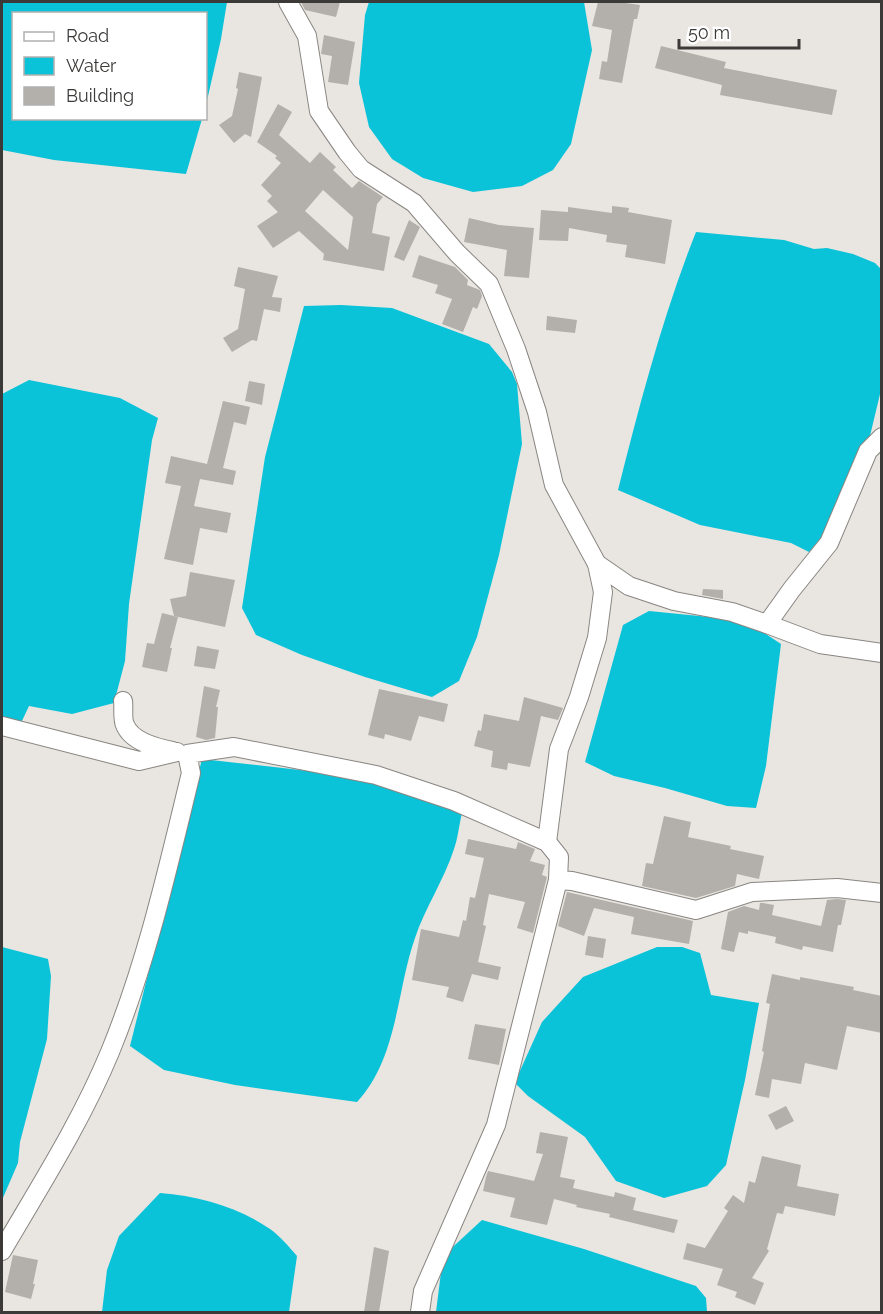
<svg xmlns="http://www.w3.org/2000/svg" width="883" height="1314" font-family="Raleway,sans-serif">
<rect width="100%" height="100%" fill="#e9e5e1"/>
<!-- water -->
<g fill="#0ac3d8">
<path d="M2 2H227L221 39 206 105V14H14V118L202 119 186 174 54 160 2 150Z"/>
<path d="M369 2H584L592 50 571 144 553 170 522 186 473 192 423 178 392 159 369 127 359 83 365 15Z"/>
<path d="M696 232 784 240 814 249 827 248 853 254 875 263 881 269V390L869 440 824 534 809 552 791 543 700 525 618 490C640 403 663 315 696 232Z"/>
<path d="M341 305 392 308 489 344 512 372 517 384 522 444 499 555 477 637 459 681 432 697 365 677 302 655 256 635 242 608 265 457 304 306Z"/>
<path d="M29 380 120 398 158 418 152 440 129 604 125 661 114 703 72 714 29 706 21 723 2 720V394Z"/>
<path d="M649 611 719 618 755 627 781 644 766 766 756 808 727 806 665 788 614 776 585 762 623 625Z"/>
<path d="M202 759 353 776 462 813C459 825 458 838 454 849 444 880 425 908 415 938 396 992 398 1058 357 1102L235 1085 164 1070 130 1046Z"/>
<path d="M2 947 48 959 51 976 47 1039 20 1142 18 1163 2 1200Z"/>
<path d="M657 947H682L700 953 711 995 759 1003 745 1080 726 1165 707 1186 664 1198 616 1181 585 1137 528 1096 516 1084 519 1073 542 1022 583 977Z"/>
<path d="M160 1193C199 1196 238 1207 270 1229 280 1236 289 1247 297 1256L289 1312H102L107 1270 119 1236Z"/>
<path d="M482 1220 584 1249 696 1286 706 1298 707 1312H436L443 1256Z"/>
</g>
<!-- building -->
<g fill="#b3afab" fill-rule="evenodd">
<path d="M301 2H340L336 17 305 10Z"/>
<path d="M598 2H618L640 5 637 19H634L622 83 599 79 602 61 607 62 612 30 592 26Z"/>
<path d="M324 35 355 42 348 85 328 82 332 56 321 54Z"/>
<path d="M661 46 726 62 724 68 837 90 832 115 720 95 722 85 655 68Z"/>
<path d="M239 72 262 77 251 137 245 134 234 143 219 125 232 116 238 89 236 88Z"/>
<path d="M278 104 292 112 279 135 310 163 320 152 336 167 333 170 352 188 359 181 383 197 377 204 372 233 390 237 384 271 323 260 324 254 299 231 273 248 257 226 278 212 267 201 272 196 261 185 281 163 275 158 277 156 257 142ZM323 190 353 217 348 250 305 211Z"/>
<path d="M612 206 629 208 628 212 672 220 665 264 625 257 627 245 606 242 607 235 569 228 568 241 539 240 541 210 568 212V207L612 213Z"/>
<path d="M469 218 499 225 534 228 529 278 504 276 507 250 464 242Z"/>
<path d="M409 220 420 227 404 261 394 257Z"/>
<path d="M419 255 455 267 468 280 467 285 480 290 482 296 477 309 473 307 463 332 442 324 452 299 435 293 438 285 412 277Z"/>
<path d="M238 267 278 276 272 297 282 298 280 312 264 309 257 341 252 340 232 352 223 338 238 329 245 289 234 286Z"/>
<path d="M547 316 577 320 575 333 546 330Z"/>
<path d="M249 381 265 384 262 405 245 401Z"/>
<path d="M223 401 250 407 246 425 234 422 223 468 236 471 233 485 200 479 194 506 231 513 227 533 200 528 193 565 164 559 181 486 165 483 171 456 207 464Z"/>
<path d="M190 572 235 580 225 627 174 616 170 599 186 596Z"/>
<path d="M703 589 723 590V599L702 595Z"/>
<path d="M162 613 178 617 170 648H172L167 672 142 667 147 643 154 644Z"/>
<path d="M197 646 219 650 215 669 194 666Z"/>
<path d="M204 686 220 690 216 707H218L215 738 206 740 196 737Z"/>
<path d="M379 689 448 704 444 722 419 716 411 741 385 734 384 739 368 735Z"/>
<path d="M524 697 563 708 558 720 541 716 530 767 508 763 507 770 491 767 493 751 474 746 478 730 481 731 484 714 519 721Z"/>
<path d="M664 816 691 822 688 837 731 846 730 849 764 856 759 879 737 874 735 886 696 898 642 886 646 863 653 864Z"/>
<path d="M468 839 516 849 518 842 535 849 530 861 545 865 542 875 547 877 533 933 517 928 525 902 489 894 483 925 486 926 478 962 501 967 498 980 472 974 463 1002 446 997 449 987 412 980 421 929 459 937 463 920 466 921 470 897 475 898 484 858 465 854Z"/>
<path d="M567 892 693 921 689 944 631 934 634 917 594 908 584 936 558 926Z"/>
<path d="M837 899 846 900 841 925H838L833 952 803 946 802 950 775 943 776 937 748 931V934L739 932 734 952 721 949 728 912 744 906 759 910 760 903H763L774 905 772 915 821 926 827 900Z"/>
<path d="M588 936 606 939 603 958 585 955Z"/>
<path d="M772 974 800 980V977L854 987 853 990 882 996V1033L847 1026 837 1070 805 1063 801 1084 772 1079 769 1098 755 1095 764 1052 762 1051 770 1004 766 1003Z"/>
<path d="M475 1024 506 1029 499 1065 468 1059Z"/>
<path d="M786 1106 794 1121 776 1130 768 1115Z"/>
<path d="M540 1132 568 1137 560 1177 575 1180 573 1188 614 1197 615 1192 636 1198 633 1210 678 1220 674 1233 609 1217 610 1214 576 1207 577 1205 554 1199 547 1225 510 1217 515 1198 483 1191 486 1177 488 1171 534 1181 543 1154 536 1153Z"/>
<path d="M762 1156 801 1165 797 1186 839 1194 835 1216 785 1206 783 1214 777 1213 767 1249 769 1251 752 1278 764 1283 755 1305 735 1297 737 1292 717 1285 723 1269 683 1259 687 1243 705 1248 728 1211 724 1208 733 1195 744 1203 749 1181 755 1183Z"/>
<path d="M374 1247 389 1251 379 1312H364Z"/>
<path d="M13 1255 38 1260 33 1284H35L31 1299 5 1292Z"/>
</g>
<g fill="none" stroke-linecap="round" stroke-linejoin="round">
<!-- minor casing -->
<g stroke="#898682" stroke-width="20">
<g id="minor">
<path d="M288 2 307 36 319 111 347 152 361 169 414 203 457 253 489 284 516 349 537 412 554 485 597 564 629 586 674 601 732 612 767 624 792 589 829 543 868 451 882 437"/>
<path d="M767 624 820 644 882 653"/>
<path d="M123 701C124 708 122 719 125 725 132 742 157 748 173 751"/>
<path d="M2 726 139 761 177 752"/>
<path d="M547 842 559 749 579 697 597 638 603 592 597 564"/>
<path d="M2 1251C40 1186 81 1122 110 1052 147 962 168 867 191 773L187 754 234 747 376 775 454 801 547 842 559 857 558 880 572 881 696 910 752 892 837 888 882 893"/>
<path d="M420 1312 423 1291 496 1125 558 880"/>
</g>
</g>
<!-- minor -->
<use href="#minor" stroke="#fff" stroke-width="18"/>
</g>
<!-- border -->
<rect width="883" height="1314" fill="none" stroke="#3c3a38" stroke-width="6"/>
<!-- legend -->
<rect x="12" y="12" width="195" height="108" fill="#ffffff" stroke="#b1b0af" stroke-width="1.5"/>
<rect x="24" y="32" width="30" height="9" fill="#ffffff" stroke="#b1b0af" stroke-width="1.5"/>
<text x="66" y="42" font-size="18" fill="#3c3a38">Road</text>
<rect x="24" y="57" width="30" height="18" fill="#0ac3d8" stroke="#b1b0af" stroke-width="1.5"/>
<text x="66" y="72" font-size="18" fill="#3c3a38">Water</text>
<rect x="24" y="87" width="30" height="18" fill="#b3afab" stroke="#b1b0af" stroke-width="1.5"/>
<text x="66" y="102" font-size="18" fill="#3c3a38">Building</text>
<!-- scale -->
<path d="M679 39v9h120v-9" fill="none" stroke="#3c3a38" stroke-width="3"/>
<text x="688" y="39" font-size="18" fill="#3c3a38" stroke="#ffffff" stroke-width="4.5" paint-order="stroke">50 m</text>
</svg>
